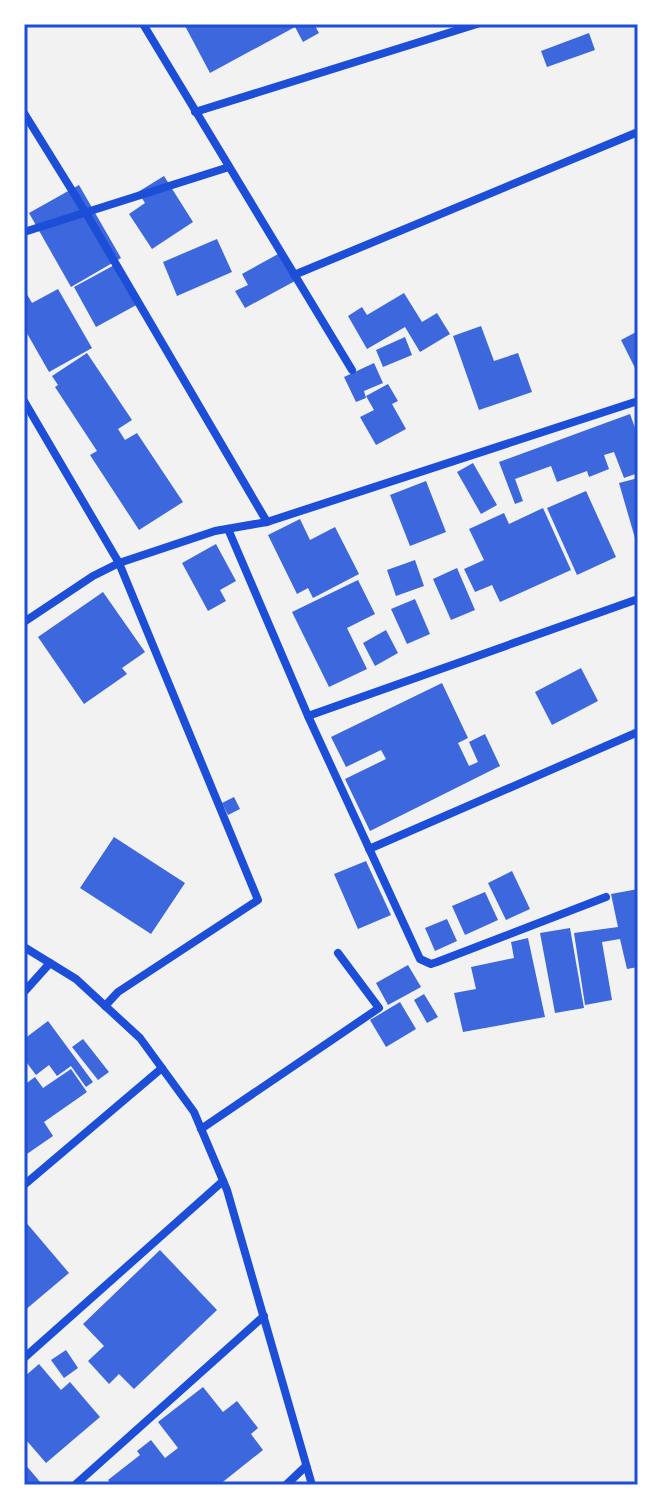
<svg xmlns="http://www.w3.org/2000/svg" width="662" height="1509" font-family="Ubuntu,sans-serif">
<rect width="100%" height="100%" fill="#f2f2f2"/>
<!-- building -->
<g fill="#3d67dc">
<path d="M184 24H314L319 33 303 42 295 27 210 73Z"/>
<path d="M589 33 595 50 547 67 541 51Z"/>
<path d="M164 176 193 222 152 249 129 214 145 203 138 192Z"/>
<path d="M79 185 121 258 71 287 29 213Z"/>
<path d="M217 239 232 272 177 296 163 262Z"/>
<path d="M280 253 295 281 245 308 235 291 248 285 242 274Z"/>
<path d="M118 263 140 303 96 327 74 287Z"/>
<path d="M24 289 32 303 58 289 92 348 49 372 24 328Z"/>
<path d="M404 293 422 322 437 313 450 334 420 352 405 327 367 349 348 316 362 307 367 315Z"/>
<path d="M481 326 494 361 518 353 532 392 479 410 453 336Z"/>
<path d="M638 331V374L621 340Z"/>
<path d="M405 337 412 355 383 367 376 350Z"/>
<path d="M87 353 132 420 118 429 125 440 137 433 183 502 139 530 90 455 97 451 55 387 58 385 52 376Z"/>
<path d="M374 363 383 383 364 391 366 398 356 402 344 377Z"/>
<path d="M388 384 398 401 392 404 406 429 376 445 360 417 374 410 366 396Z"/>
<path d="M630 414 638 436V473L624 478 614 452 604 455 609 469 589 477 587 471 557 482 551 466 515 479 523 501 515 504 499 462Z"/>
<path d="M473 463 497 505 481 514 457 472Z"/>
<path d="M638 478V545H637L619 483Z"/>
<path d="M426 481 446 532 410 546 390 495Z"/>
<path d="M586 491 616 557 577 575 547 508Z"/>
<path d="M543 508 571 570 500 602 492 585 475 592 464 569 484 560 469 529 504 513 509 524Z"/>
<path d="M300 519 310 540 335 527 359 574 313 598 308 588 297 594 268 535Z"/>
<path d="M216 544 236 581 220 590 226 601 208 611 182 563Z"/>
<path d="M415 560 424 586 396 596 387 570Z"/>
<path d="M457 568 475 610 451 620 433 579Z"/>
<path d="M358 580 375 614 347 628 367 669 329 687 292 612Z"/>
<path d="M103 592 145 652 122 668 127 674 84 704 38 637Z"/>
<path d="M415 599 430 634 407 644 391 609Z"/>
<path d="M386 630 398 653 375 666 363 643Z"/>
<path d="M581 668 598 701 552 725 535 692Z"/>
<path d="M442 683 468 738 458 743 469 766 478 762 469 742 485 734 500 766 370 831 345 779 386 759 381 750 346 767 331 737Z"/>
<path d="M234 797 240 809 228 815 222 803Z"/>
<path d="M114 837 185 883 151 934 80 888Z"/>
<path d="M366 861 391 915 358 929 334 874Z"/>
<path d="M512 871 530 909 506 920 488 883Z"/>
<path d="M638 889V967L627 969 620 939 602 942 612 1000 585 1005 574 933 618 927 611 894Z"/>
<path d="M485 892 498 920 465 935 452 906Z"/>
<path d="M447 919 457 941 435 951 425 928Z"/>
<path d="M570 928 584 1008 555 1013 540 933Z"/>
<path d="M528 938 545 1017 463 1032 454 993 476 989 471 967 514 958 511 942Z"/>
<path d="M408 965 421 987 388 1005 376 983Z"/>
<path d="M424 994 438 1017 427 1023 414 1000Z"/>
<path d="M400 1002 416 1029 386 1047 370 1020Z"/>
<path d="M48 1021 93 1082 86 1087 71 1066 57 1076 49 1065 36 1075 24 1059V1039Z"/>
<path d="M83 1039 109 1072 98 1080 72 1047Z"/>
<path d="M71 1069 87 1092 44 1122 53 1136 24 1156V1085L35 1077 43 1088Z"/>
<path d="M24 1220 69 1273 24 1311Z"/>
<path d="M160 1250 217 1310 134 1389 119 1374 109 1384 88 1361 104 1346 83 1324Z"/>
<path d="M66 1350 78 1368 64 1378 51 1360Z"/>
<path d="M39 1364 61 1390 70 1382 100 1417 46 1463 27 1441 24 1444V1377Z"/>
<path d="M203 1387 223 1412 237 1401 258 1428 251 1434 263 1450 219 1485H112L108 1480 140 1455 137 1451 151 1440 165 1458 178 1448 158 1422Z"/>
<path d="M24 1463 41 1483 38 1485H24Z"/>
</g>
<g fill="none" stroke-linecap="round" stroke-linejoin="round">
<!-- minor -->
<g stroke="#1d4ed8" stroke-width="8">
<path d="M143 24 352 370"/>
<path d="M195 112 477 24"/>
<path d="M24 113 86 213 267 522"/>
<path d="M24 232 229 167"/>
<path d="M294 275 638 132"/>
<path d="M24 401 119 563 258 900 118 992 105 1006"/>
<path d="M228 529 308 716 420 959 431 964 437 962 606 897"/>
<path d="M24 622 93 576 119 563 215 531 267 522 638 401"/>
<path d="M308 716 638 599"/>
<path d="M369 849 638 732"/>
<path d="M24 947 76 979 140 1038 194 1112 227 1190 312 1485"/>
<path d="M24 992 50 963"/>
<path d="M201 1129 379 1008 338 953"/>
<path d="M24 1185 162 1068"/>
<path d="M24 1358 223 1181"/>
<path d="M75 1485 264 1316"/>
<path d="M286 1485 306 1466"/>
</g>
</g>
<!-- border -->
<rect width="662" height="1509" fill="none" stroke="#ffffff" stroke-width="52"/>
<rect x="26" y="26" width="610" height="1457" fill="none" stroke="#1d4ed8" stroke-width="3"/>
</svg>
